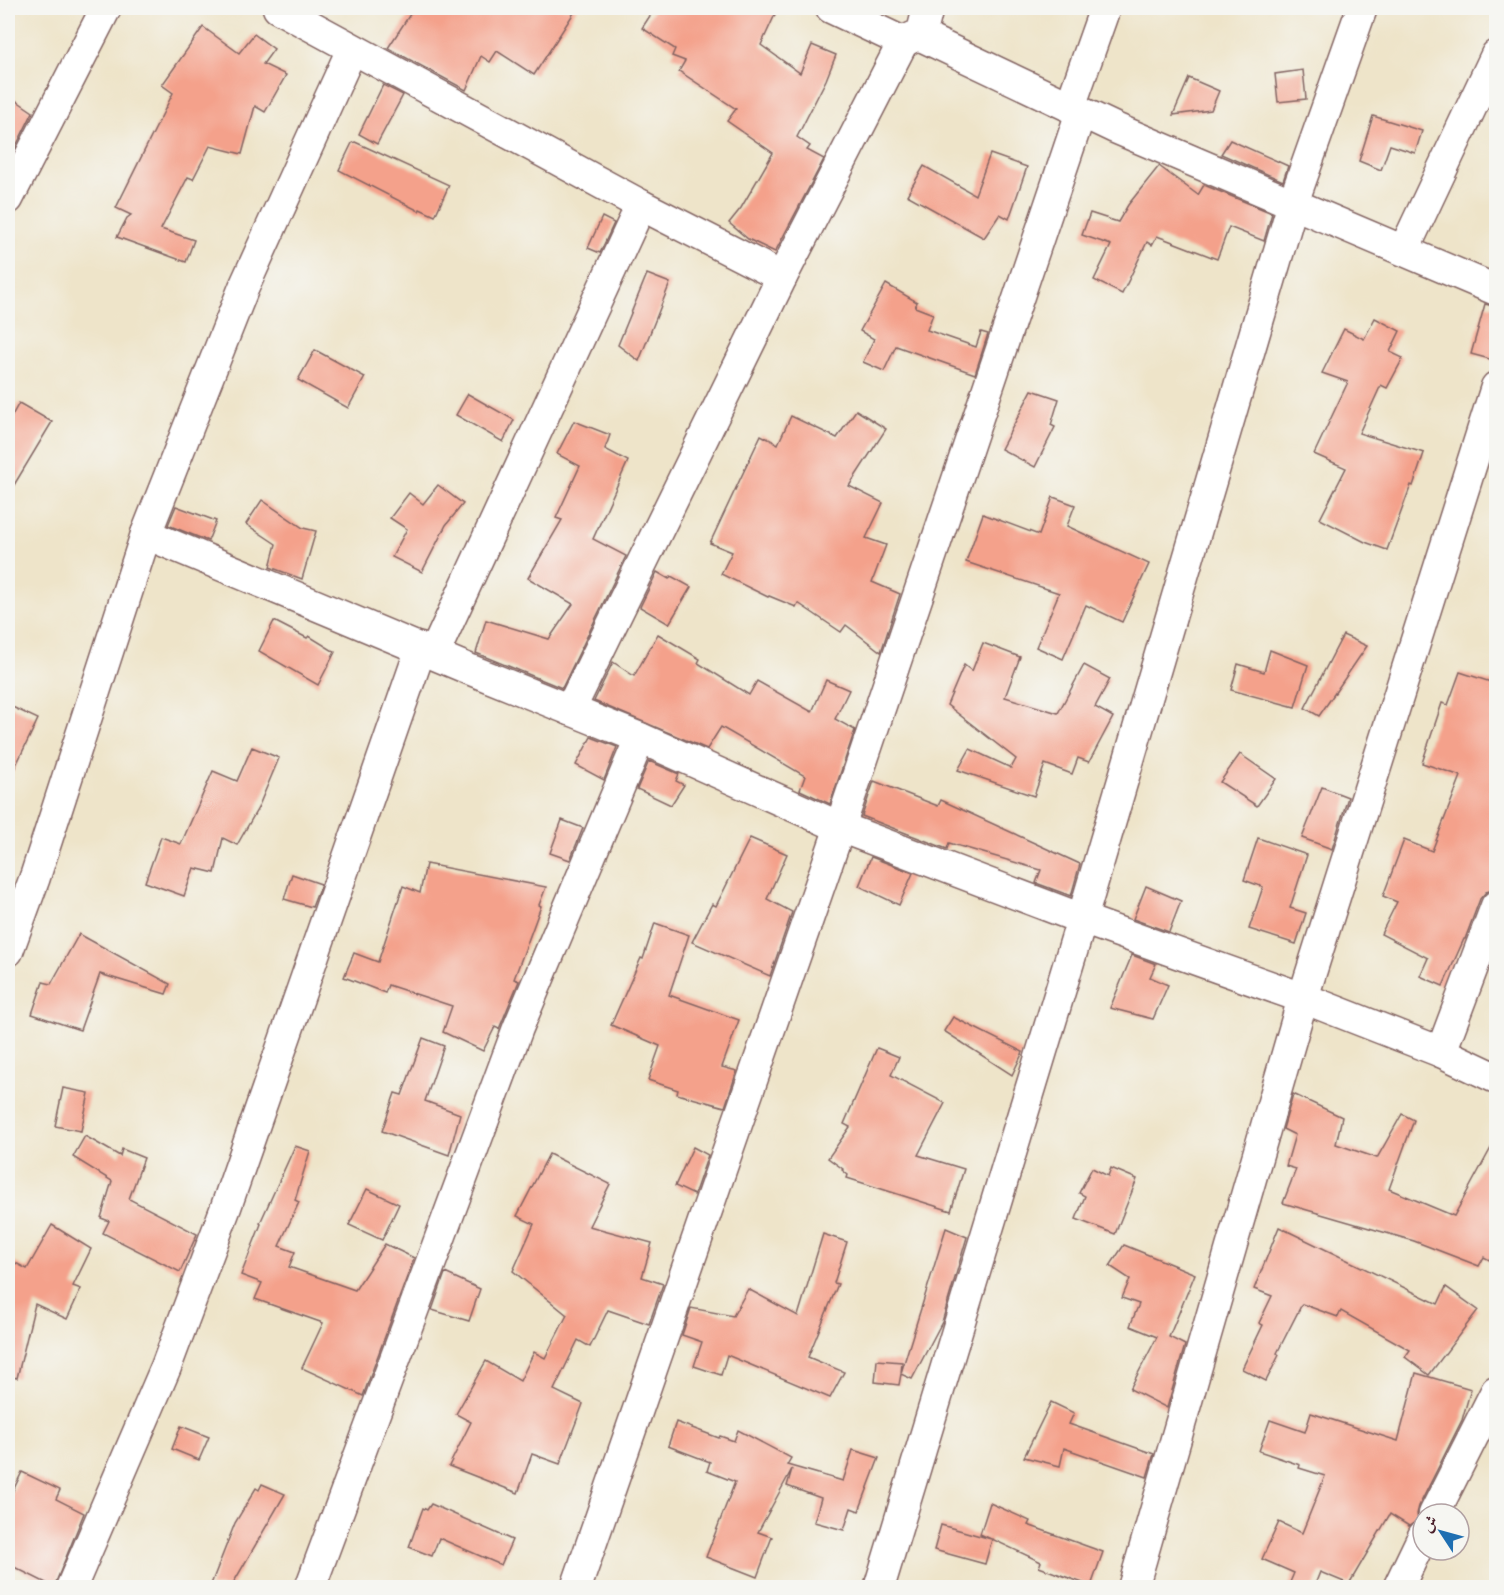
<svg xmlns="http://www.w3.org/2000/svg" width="1504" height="1595" font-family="'Sorts Mill Goudy',Amiri,serif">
<rect width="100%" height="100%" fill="#f6f6f2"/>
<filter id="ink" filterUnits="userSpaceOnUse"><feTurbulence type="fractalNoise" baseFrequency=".0167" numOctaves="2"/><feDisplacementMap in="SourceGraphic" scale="12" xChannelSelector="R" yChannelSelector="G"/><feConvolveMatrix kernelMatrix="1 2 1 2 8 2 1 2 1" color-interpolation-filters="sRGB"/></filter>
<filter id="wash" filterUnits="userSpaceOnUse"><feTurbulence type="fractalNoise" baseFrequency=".008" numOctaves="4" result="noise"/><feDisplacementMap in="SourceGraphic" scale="24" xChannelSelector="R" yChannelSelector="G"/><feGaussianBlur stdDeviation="1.35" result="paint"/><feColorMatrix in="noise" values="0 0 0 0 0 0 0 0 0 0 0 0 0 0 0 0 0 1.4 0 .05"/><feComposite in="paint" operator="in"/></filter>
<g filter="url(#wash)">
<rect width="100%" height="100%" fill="#eee4c9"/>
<g id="blocks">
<!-- building -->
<g fill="#f4a18b">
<path d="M414 8H577L534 75 497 51 490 62 481 56 466 90 388 48Z"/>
<path d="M655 8H778L761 45 800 73 812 45 836 55 826 80 797 137 810 146 807 150 824 159 775 252 748 239 729 223 741 208 773 153 727 121 736 109 679 71 685 61 672 56 675 49 642 28Z"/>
<path d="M203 27 239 53 254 34 274 49 263 64 286 75 265 112 255 106 242 154 210 146 193 179 188 177 161 229 194 240 186 262 117 237 127 218 131 215 116 208 173 93 162 85Z"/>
<path d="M1303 70 1306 99 1278 102 1275 74Z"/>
<path d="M1189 78 1219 91 1211 110 1173 115Z"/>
<path d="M383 85 403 95 377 144 359 134Z"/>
<path d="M8 95 33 112 8 162Z"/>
<path d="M1373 116 1422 131 1415 153 1390 145 1381 170 1359 161Z"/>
<path d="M1230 140 1288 166 1283 181 1221 154Z"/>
<path d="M355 142 449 185 435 216 420 209 419 211 339 170 352 143Z"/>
<path d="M990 154 1027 167 1009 219 1000 214 984 238 907 195 924 166 975 195Z"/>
<path d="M1159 166 1198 195 1204 185 1272 213 1264 241 1229 227 1217 259 1157 236 1152 245 1147 242 1122 294 1094 280 1111 245 1082 235 1090 213 1118 222 1128 205Z"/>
<path d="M602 217 614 223 600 253 588 248Z"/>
<path d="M647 274 670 283 639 361 618 345Z"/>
<path d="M886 284 917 302 915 307 933 314 927 330 976 347 981 332 988 334 975 374 896 346 884 371 863 362 874 339 860 331Z"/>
<path d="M1485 304 1497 307V361L1471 354Z"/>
<path d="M1375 318 1400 331 1390 352 1403 358 1387 388 1381 385 1359 433 1424 453 1413 486 1411 485 1387 550 1365 542 1320 519 1346 468 1314 454 1348 382 1322 373 1344 329 1364 339Z"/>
<path d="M315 350 365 377 348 408 298 380Z"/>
<path d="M1032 390 1059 399 1051 425 1055 427 1035 467 1001 449Z"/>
<path d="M468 394 514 420 503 442 456 415Z"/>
<path d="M19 403 52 422 8 495V423Z"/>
<path d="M856 410 886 429 849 486 883 503 866 538 886 545 872 582 900 594 881 652 846 625 841 632 798 603 796 607 769 596 768 597 721 574 732 552 710 543 761 435 778 444 791 416 837 438Z"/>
<path d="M574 421 610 435 605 449 628 461 593 539 626 556 562 688 476 653 486 620 549 639 573 604 528 578 562 520 556 518 580 466 557 454Z"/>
<path d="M438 485 463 504 446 525 422 572 392 557 407 529 390 518 409 493 423 504Z"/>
<path d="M1053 497 1075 505 1067 526 1149 564 1122 622 1086 605 1063 659 1036 647 1059 593 966 562 983 514 1039 535Z"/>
<path d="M262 500 303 528 316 531 302 579 270 567 276 544 246 524Z"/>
<path d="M176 506 216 521 208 541 168 525Z"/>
<path d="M657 572 669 579 671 576 691 587 669 624 640 607Z"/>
<path d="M274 621 307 638 309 636 335 652 318 685 259 651Z"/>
<path d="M658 634 700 659 698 663 749 695 757 681 812 712 826 680 849 690 835 719 855 730 830 804 800 790 805 776 721 727 707 749 594 701 613 662 634 676Z"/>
<path d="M1343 635 1367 646 1319 716 1305 708Z"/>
<path d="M983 643 1020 657 1005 697 1058 713 1084 665 1110 679 1095 707 1113 717 1089 762 1078 758 1072 774 1045 764 1034 796 958 770 970 749 1011 768 1016 759 947 705 964 665 972 671Z"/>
<path d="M1270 650 1308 665 1295 707 1231 690 1238 664 1264 672Z"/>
<path d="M1460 672 1497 684V889L1486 892 1480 899 1465 939H1464L1443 986 1420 976 1428 958 1381 934 1397 902 1383 896 1404 840 1432 851 1461 776 1422 763 1442 703 1448 705Z"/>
<path d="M8 705 38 719 8 782Z"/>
<path d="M591 737 617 747 604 780 576 765Z"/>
<path d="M252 747 279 758 258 808 237 845 223 838 215 873 194 868 184 896 145 882 161 837 181 844 213 771 237 781Z"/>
<path d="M1240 754 1276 779 1257 806 1220 782Z"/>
<path d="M649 761 679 774 676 781 684 785 671 805 637 789Z"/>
<path d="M874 781 938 806 941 800 1080 864 1071 896 1036 883 1041 870 949 843 947 849 862 816Z"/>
<path d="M1322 787 1348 797 1332 849 1302 838Z"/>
<path d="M562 820 583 828 570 860 550 853Z"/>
<path d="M750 838 787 854 767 899 792 912 770 976 692 942 712 904 716 906Z"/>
<path d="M1258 838 1307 855 1290 908 1306 913 1296 944 1249 929 1263 887 1244 880Z"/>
<path d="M871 857 913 873 899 905 859 886Z"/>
<path d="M426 864 546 887 539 905 541 906 514 979 519 981 499 1029 495 1027 483 1051 443 1032 452 1006 388 985 385 993 344 977 354 953 378 962 403 886 420 893Z"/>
<path d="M292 874 321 884 312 907 284 899Z"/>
<path d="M1146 886 1181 901 1169 932 1133 919Z"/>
<path d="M655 923 689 935 669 995 739 1020 722 1067 737 1071 725 1107 677 1094 678 1090 648 1080 660 1046 611 1025 641 958 643 959Z"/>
<path d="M79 934 170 984 166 994 100 974 80 1030 32 1014 43 982 51 984Z"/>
<path d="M1132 955 1156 964 1150 977 1168 985 1153 1019 1110 1008Z"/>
<path d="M953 1017 1023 1052 1012 1075 944 1031Z"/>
<path d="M423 1038 444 1046 425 1101 460 1114 449 1155 382 1131 395 1093 402 1095Z"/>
<path d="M877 1048 899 1057 891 1075 945 1103 918 1155 964 1169 951 1211 847 1178 848 1175 842 1170 843 1169 828 1158 850 1127 844 1124Z"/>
<path d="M63 1088 89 1093 81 1131 55 1126Z"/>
<path d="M1293 1094 1342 1117 1336 1144 1377 1158 1402 1114 1414 1120 1389 1189 1454 1216 1497 1137V1264L1484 1257 1479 1266 1414 1241 1283 1203 1296 1169 1286 1166 1295 1135 1283 1129Z"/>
<path d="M85 1136 120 1156 122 1149 144 1158 129 1199 197 1234 180 1272 103 1233 109 1221 101 1218 112 1181 73 1157Z"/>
<path d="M295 1146 310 1151 295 1200 299 1202 279 1246 295 1252 289 1267 355 1290 385 1244 414 1258 363 1396 302 1368 323 1323 255 1299 262 1283 241 1275 261 1224 260 1223Z"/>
<path d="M693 1147 708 1155 694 1195 675 1186Z"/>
<path d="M549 1154 610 1184 589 1226 652 1243 642 1277 663 1284 649 1324 608 1310 590 1347 578 1340 554 1390 583 1404 560 1464 532 1454 518 1493 449 1466 471 1422 456 1414 486 1361 520 1381 534 1352 545 1358 567 1315 513 1271 534 1224 517 1216Z"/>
<path d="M1092 1168 1108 1176 1111 1168 1137 1179 1115 1234 1076 1219 1085 1196 1079 1193Z"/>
<path d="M367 1189 399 1204 382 1240 349 1225Z"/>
<path d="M52 1225 91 1249 73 1286 81 1289 67 1319 35 1304 17 1378 8 1376V1259L27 1269Z"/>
<path d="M1279 1227 1438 1304 1446 1287 1478 1310 1429 1375 1405 1357 1410 1350 1341 1311 1338 1317 1302 1304 1277 1353 1279 1355 1266 1381 1242 1369 1263 1325 1259 1323 1272 1296 1254 1289Z"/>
<path d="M946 1228 967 1237 942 1322 912 1379 901 1374 899 1385 875 1382 877 1360 902 1362 901 1373Z"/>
<path d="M823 1234 847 1242 834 1283 838 1284 808 1357 844 1372 830 1398 727 1355 721 1375 694 1366 702 1342 682 1335 691 1308 733 1316 748 1289 798 1316Z"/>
<path d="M1124 1245 1195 1274 1169 1337 1185 1345 1167 1408 1130 1389 1157 1337 1130 1326 1139 1304 1122 1298 1130 1279 1110 1266Z"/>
<path d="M445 1273 480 1289 469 1321 432 1310Z"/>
<path d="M1416 1373 1471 1389 1462 1420 1419 1506 1417 1514 1418 1520 1409 1526 1390 1514 1349 1584 1320 1572 1314 1587H1288L1294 1573 1262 1559 1279 1522 1302 1533 1325 1476 1299 1468 1300 1465 1259 1451 1270 1420 1305 1432 1311 1413 1398 1441Z"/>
<path d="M1051 1402 1074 1413 1069 1424 1154 1454 1147 1477 1064 1448 1060 1466 1024 1457Z"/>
<path d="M676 1422 719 1438 720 1436 734 1441 738 1430 791 1458 787 1465 843 1481 853 1450 879 1458 859 1511 851 1508 844 1530 814 1522 821 1498 787 1486 792 1469 758 1532 772 1537 757 1577 706 1557 735 1482 707 1471 710 1462 668 1446Z"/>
<path d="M181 1426 209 1437 199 1460 172 1449Z"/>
<path d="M22 1472 60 1490 56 1499 84 1513 54 1587 8 1564V1501Z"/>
<path d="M262 1484 285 1494 231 1587H210L235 1523 256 1488 259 1490Z"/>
<path d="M990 1503 1030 1521 1028 1525 1103 1552 1091 1586 1039 1567 1041 1562 992 1539 985 1564 934 1550 941 1525 991 1539 980 1534Z"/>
<path d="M431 1504 512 1540 501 1565 439 1538 432 1556 409 1547 423 1508 427 1510Z"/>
</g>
</g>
</g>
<g filter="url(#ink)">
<use href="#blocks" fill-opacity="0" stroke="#836462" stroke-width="1.5"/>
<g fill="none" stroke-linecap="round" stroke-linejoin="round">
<!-- minor casing -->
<g stroke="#836462" stroke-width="33">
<g id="minor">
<path d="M278 8 641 205 782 277"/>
<path d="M921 36 1115 128 1496 290"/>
<path d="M903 42 913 37 921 36 928 8"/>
<path d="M1070 107 1105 8"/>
<path d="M8 199 106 8"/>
<path d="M1404 250 1496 55"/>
<path d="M146 534 471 670 640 738 840 827 1082 919 1303 998 1441 1052 1496 1078"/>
<path d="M434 654 641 205"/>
<path d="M570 710 782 277 903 42 831 8"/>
<path d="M8 951 35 877 146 534 244 287 352 49"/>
<path d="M1441 1052 1496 906"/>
<path d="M1434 1514 1496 1391"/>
<path d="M71 1588 166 1367 226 1207 421 648"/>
<path d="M310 1588 518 1028 640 738"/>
<path d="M576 1588 840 827 1081 112"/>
<path d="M879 1588 1082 919 1293 203 1362 8"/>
<path d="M1133 1588 1303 998 1496 387"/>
<path d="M1398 1588 1423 1536"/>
</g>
</g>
<!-- minor -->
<use href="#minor" stroke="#fff" stroke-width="30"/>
</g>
</g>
<!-- margin -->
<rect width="1504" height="1595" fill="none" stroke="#f6f6f2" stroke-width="30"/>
<!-- north arrow -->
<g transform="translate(1441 1532) rotate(306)"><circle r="28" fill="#f6f6f2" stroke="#b1a0a2" stroke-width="1.5"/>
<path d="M0-4.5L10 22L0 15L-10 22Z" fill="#1f6fb2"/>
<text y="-9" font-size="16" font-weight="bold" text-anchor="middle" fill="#4a1f2b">ش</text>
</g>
</svg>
